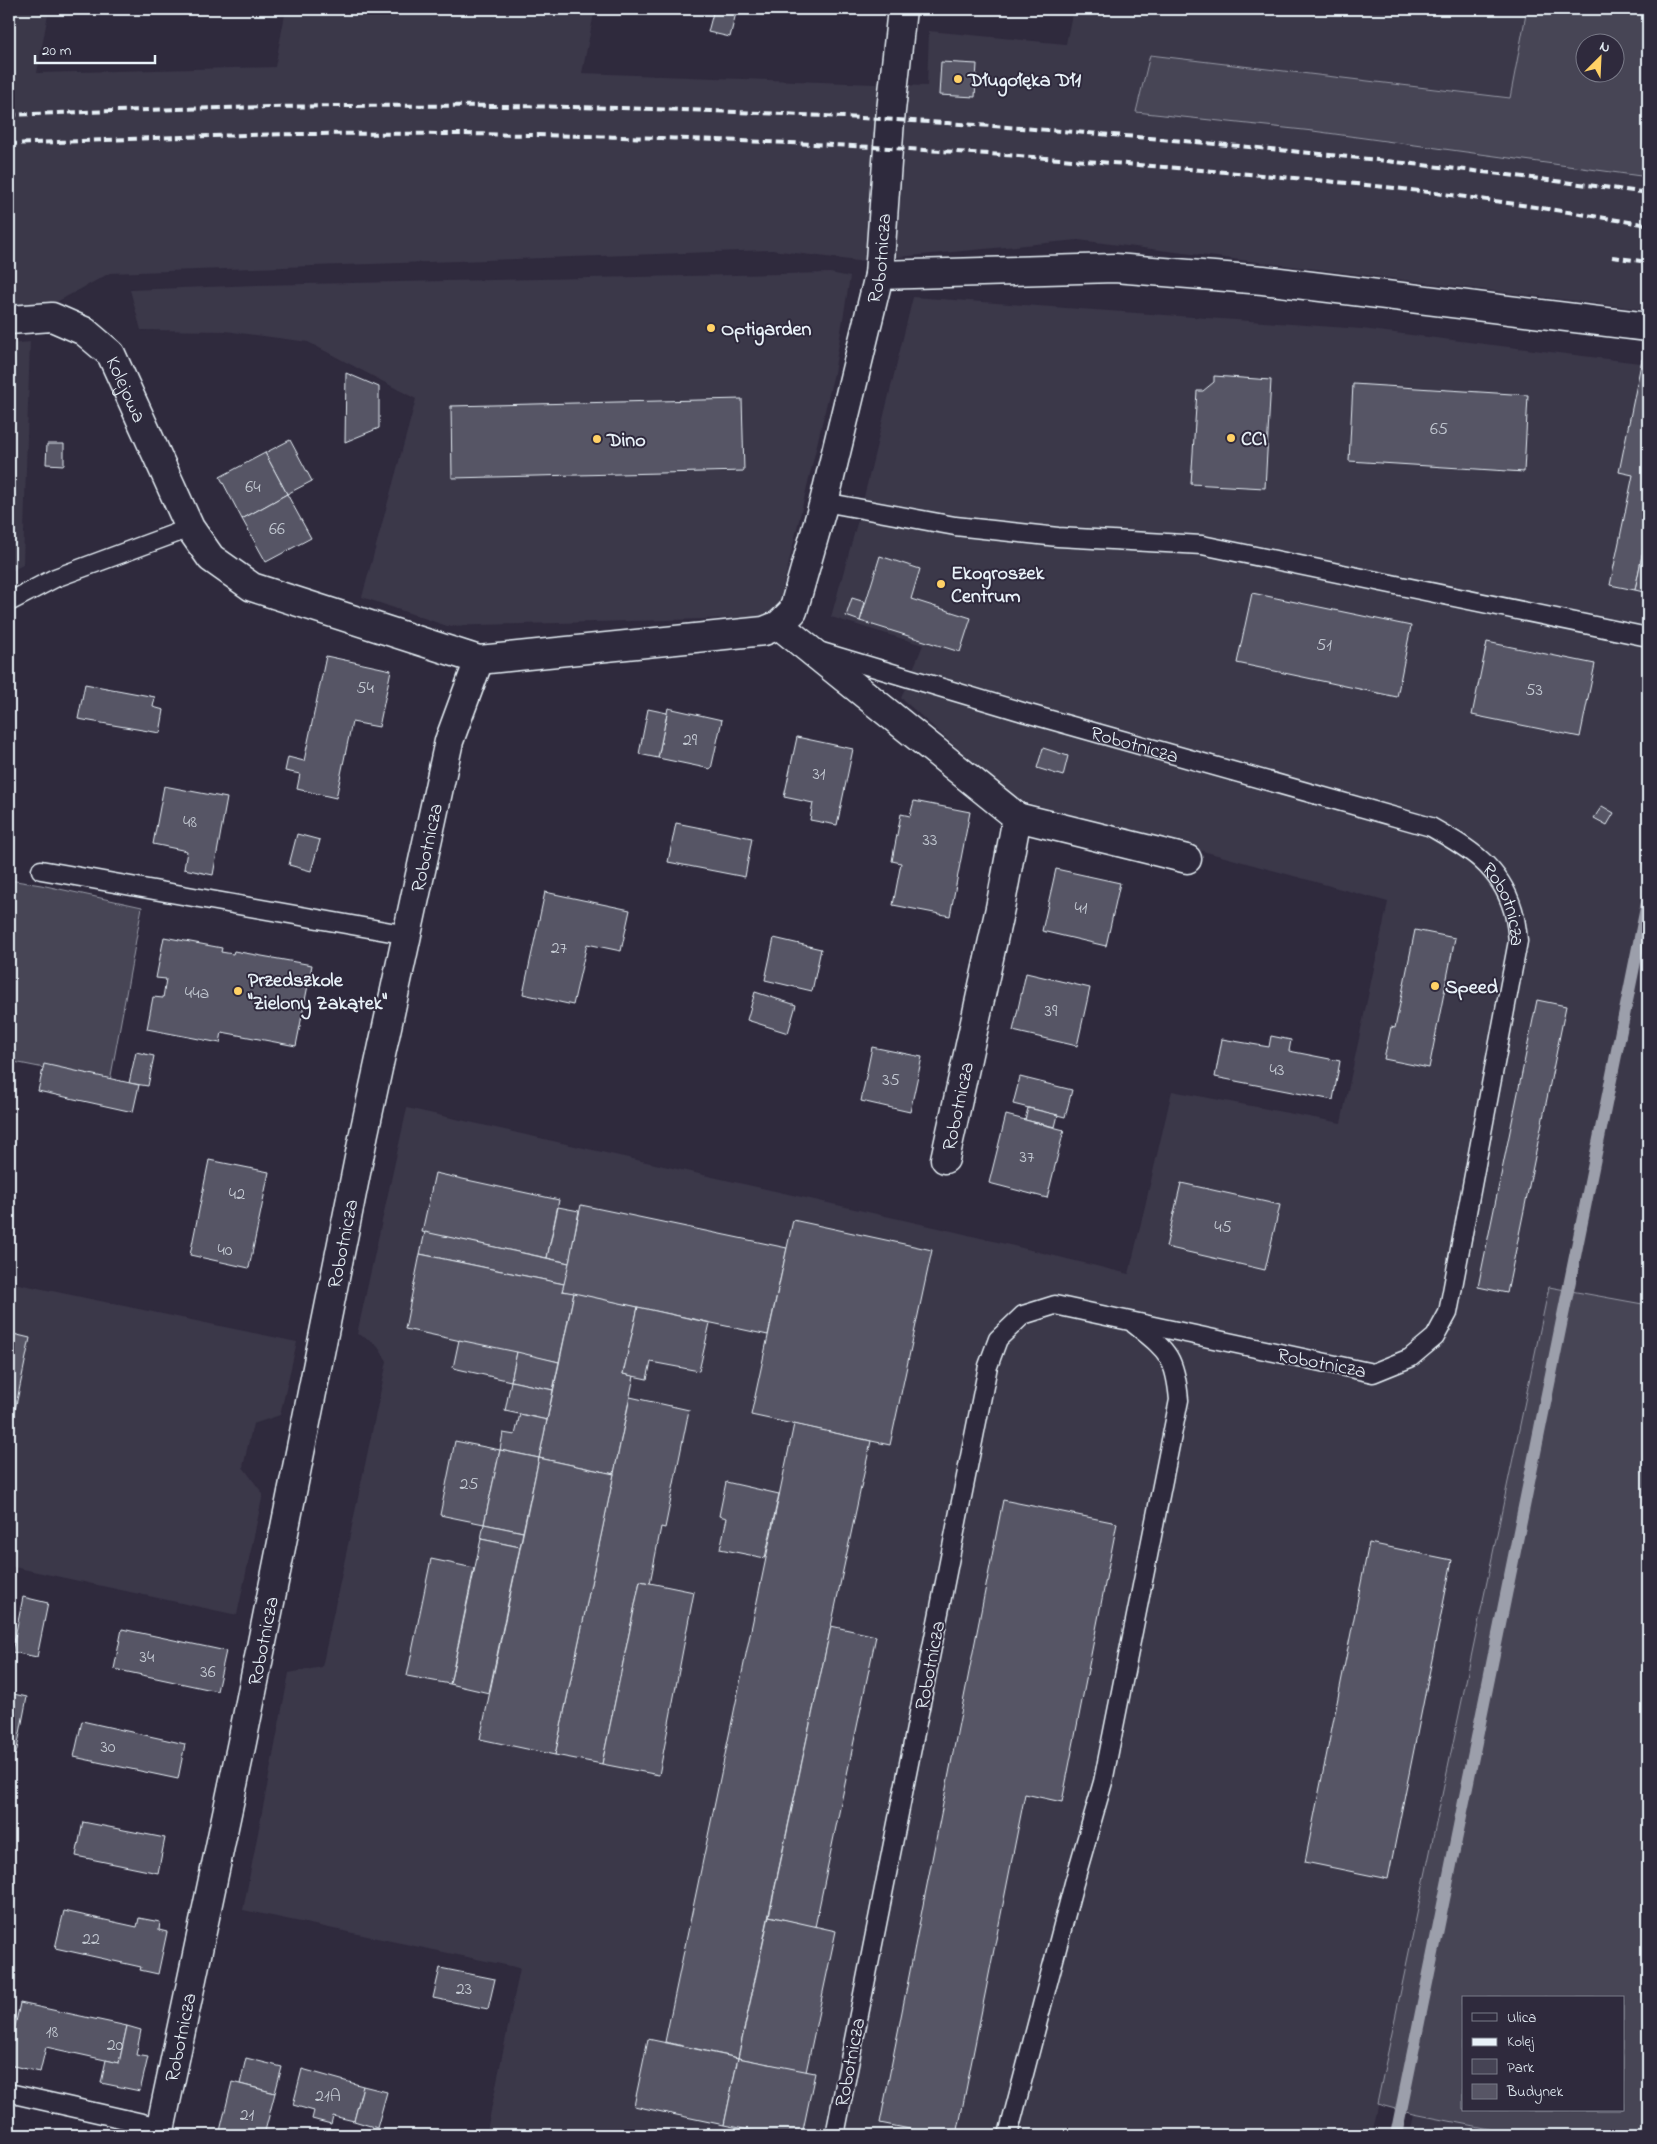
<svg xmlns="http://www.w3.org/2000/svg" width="1657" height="2144" font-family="'Indie Flower',sans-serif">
<rect width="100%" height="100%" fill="#2f2a3d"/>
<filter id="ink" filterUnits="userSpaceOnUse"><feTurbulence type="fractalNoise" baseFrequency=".02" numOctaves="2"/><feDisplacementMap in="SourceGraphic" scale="10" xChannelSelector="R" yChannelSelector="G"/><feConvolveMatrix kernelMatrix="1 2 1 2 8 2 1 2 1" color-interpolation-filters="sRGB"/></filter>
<g filter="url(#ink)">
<!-- built -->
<g fill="#3b3749">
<path d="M9 9H49L37 73 275 67 286 9H595L582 73 927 86 929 31 1066 44 1073 9H1527L1510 98 1150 55 1136 112 1313 131 1648 177V310L1078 240 857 261 772 250 110 273 53 304 9 306Z"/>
<path d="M830 273 850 277 834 373 776 617 447 626 362 597 416 399 308 342 225 331 141 330 130 290 256 285Z"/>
<path d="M913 297 1362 329 1648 364V1305L1549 1287 1372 2135H486L520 1968 243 1910 289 1673 322 1667 387 1361 378 1347 370 1340 357 1334 407 1108 952 1231 1129 1274 1172 1091 1341 1123 1388 902 1014 799 901 698 923 645 831 617 861 509Z"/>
<path d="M30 342 23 565 9 572V344Z"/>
<path d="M9 1282 297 1342 280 1415 253 1424 248 1445 243 1467 263 1494 237 1615 9 1566Z"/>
<path d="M1414 2114 1518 2135H1410Z"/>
</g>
<!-- green -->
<g fill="#464455" stroke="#979aa6" fill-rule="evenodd">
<path d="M1527 9H1648V177L1313 131 1136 112 1150 55 1510 98ZM1584 42H1614V72H1584Z"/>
<path d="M9 880 41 885 142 907 110 1081 9 1061Z"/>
<path d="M1549 1287 1648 1305V2135H1519L1414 2114 1377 2104ZM1463 1998H1623V2110H1463Z"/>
</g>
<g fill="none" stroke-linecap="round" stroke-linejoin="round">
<!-- stream -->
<path stroke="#9c9fab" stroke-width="12" d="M1396 2135 1648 898"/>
</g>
<!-- building -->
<g fill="#575565" stroke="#e8f1f8">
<path d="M714 9H737L730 37 708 32Z"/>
<path d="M941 62 977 64 975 97 939 95Z"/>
<path d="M1642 359H1648V526L1635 590 1610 585 1633 475 1619 472Z"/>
<path d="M346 373 379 387V428L345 442Z"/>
<path d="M1214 376 1271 380 1265 488 1191 484 1197 391H1203L1214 382Z"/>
<path d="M1353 384 1528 395 1524 472 1349 461Z"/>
<path d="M742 399 744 471 452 478 451 406Z"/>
<path d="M290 440 312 481 287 494 265 453Z"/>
<path d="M47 444H64V465L46 464Z"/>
<path d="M265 453 287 494 242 519 220 477Z"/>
<path d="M287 494 311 538 266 562 242 519Z"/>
<path d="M1648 526V593L1635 590Z"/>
<path d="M880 556 920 569 911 599 971 618 960 652 860 621Z"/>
<path d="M1252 593 1411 626 1397 697 1237 663Z"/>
<path d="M852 598 865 602 860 621 846 616Z"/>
<path d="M1487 642 1595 664 1580 737 1472 715Z"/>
<path d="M326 656 391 670 379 727 352 722 336 798 297 789 300 774 285 771 288 757 304 761Z"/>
<path d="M85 684 155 697 153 707 164 710 160 733 78 719Z"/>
<path d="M668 708 722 720 711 769 658 758Z"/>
<path d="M648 709 667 713 658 758 639 754Z"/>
<path d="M797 737 853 749 837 825 810 820 813 803 784 797Z"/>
<path d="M1043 748 1068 756 1063 776 1037 768Z"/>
<path d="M164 786 227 798 213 875 184 869 187 851 153 844Z"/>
<path d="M914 801 970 812 950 916 893 905 901 863 892 861 901 814 910 816Z"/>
<path d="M1602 806 1614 813 1607 825 1594 818Z"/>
<path d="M676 823 752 838 745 877 668 862Z"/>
<path d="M297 834 320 840 311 871 289 865Z"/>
<path d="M1056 869 1120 883 1106 946 1042 931Z"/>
<path d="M545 892 630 910 621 951 587 944 573 1005 523 994Z"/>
<path d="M1415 930 1455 938 1429 1068 1384 1059 1391 1027 1395 1028Z"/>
<path d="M164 937 222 948 221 952 233 954 234 951 312 965 296 1046 222 1032 220 1043 147 1029 153 997 163 998 166 979 156 978Z"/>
<path d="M774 938 821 949 812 991 765 980Z"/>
<path d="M1026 973 1090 988 1077 1046 1013 1031Z"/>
<path d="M755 992 796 1005 788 1033 747 1020Z"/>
<path d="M1537 1000 1566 1006 1507 1293 1478 1287Z"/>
<path d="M1271 1036 1291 1040 1289 1051 1340 1061 1333 1100 1215 1077 1222 1039 1269 1047Z"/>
<path d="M872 1047 922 1057 910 1112 861 1101Z"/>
<path d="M136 1052 154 1056 148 1086 129 1083Z"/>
<path d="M44 1064 139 1085 133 1112 38 1091Z"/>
<path d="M1020 1077 1072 1090 1065 1117 1013 1104Z"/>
<path d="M1028 1108 1058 1115 1055 1127 1025 1120Z"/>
<path d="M1006 1115 1064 1130 1047 1198 989 1183Z"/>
<path d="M209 1160 269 1172 249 1268 190 1255Z"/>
<path d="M435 1173 559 1200 547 1258 422 1232Z"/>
<path d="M1181 1183 1280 1205 1265 1270 1166 1247Z"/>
<path d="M581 1205 787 1248 768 1335 562 1291Z"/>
<path d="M558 1207 579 1211 569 1263 547 1258Z"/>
<path d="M793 1220 932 1250 890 1445 751 1415Z"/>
<path d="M425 1232 569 1263 564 1284 420 1254Z"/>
<path d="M420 1254 564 1284 562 1291 574 1293 559 1362 405 1329Z"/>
<path d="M574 1293 638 1307 623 1374 634 1376 614 1474 539 1458Z"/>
<path d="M638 1307 710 1323 699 1371 651 1362 647 1379 623 1374Z"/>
<path d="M9 1333 30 1338 9 1439Z"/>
<path d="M459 1340 517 1352 511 1381 453 1368Z"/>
<path d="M517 1352 559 1362 553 1390 511 1381Z"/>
<path d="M511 1381 553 1390 547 1420 505 1411Z"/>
<path d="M630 1397 689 1410 665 1528 661 1527 650 1583 640 1581 602 1764 555 1755Z"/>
<path d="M520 1414 547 1420 539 1458 500 1450 503 1433 515 1435Z"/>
<path d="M794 1424 871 1441 738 2058 665 2042Z"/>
<path d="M455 1441 500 1450 484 1524 440 1515Z"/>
<path d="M500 1450 539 1458 523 1532 484 1524Z"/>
<path d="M539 1458 614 1474 555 1755 480 1739Z"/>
<path d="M726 1482 779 1494 765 1558 720 1549 727 1518 719 1516Z"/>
<path d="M1003 1500 1117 1523 1062 1802 1025 1794 957 2135H939L880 2123Z"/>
<path d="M484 1524 523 1532 520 1547 481 1539Z"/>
<path d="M481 1539 520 1547 489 1693 450 1684Z"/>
<path d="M1369 1543 1452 1560 1388 1879 1305 1862Z"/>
<path d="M431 1559 474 1568 450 1684 407 1676Z"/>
<path d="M640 1581 694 1592 659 1775 602 1764Z"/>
<path d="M23 1597 48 1603 37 1657 12 1652Z"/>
<path d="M831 1626 876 1636 815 1927 769 1916Z"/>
<path d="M122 1629 226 1651 217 1691 114 1669Z"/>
<path d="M9 1693 27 1697 16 1754 9 1753Z"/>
<path d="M82 1721 185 1744 178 1779 74 1757Z"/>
<path d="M83 1822 165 1838 158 1873 76 1856Z"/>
<path d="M64 1911 137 1927 139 1918 160 1922 159 1930 167 1932 158 1974 140 1970 141 1967 55 1948Z"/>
<path d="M769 1916 836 1931 806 2072 738 2058Z"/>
<path d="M440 1968 495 1979 488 2009 433 1998Z"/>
<path d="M20 2003 127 2026 119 2063 46 2047 40 2072 9 2065V2055Z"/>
<path d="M127 2026 141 2030 136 2055 148 2057 140 2091 101 2083 106 2060 119 2063Z"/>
<path d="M648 2039 738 2058 724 2125 634 2106Z"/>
<path d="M246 2058 282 2067 275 2093 240 2084Z"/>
<path d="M738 2058 815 2073 802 2135H773L724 2125Z"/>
<path d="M302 2069 363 2086 354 2121 333 2116 331 2124 312 2119 314 2111 293 2105Z"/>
<path d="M232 2082 275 2093 264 2135H219Z"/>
<path d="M363 2086 387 2092 377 2128 354 2121Z"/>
</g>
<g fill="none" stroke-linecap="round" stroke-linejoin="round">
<!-- service casing -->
<g stroke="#e8f1f8" stroke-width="21">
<g id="service">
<path d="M824 502 955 526 1058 537 1202 545 1648 637"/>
<path d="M9 602 55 578 190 528"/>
<path id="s1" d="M822 652 1026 713 1431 827C1468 848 1500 866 1513 910 1516 920 1517 931 1518 941L1448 1313 1435 1337 1410 1358 1373 1373 1055 1305 1023 1315 998 1339 988 1366 835 2135"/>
<path d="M41 870 408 935"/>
<path d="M9 2093 160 2127"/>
<path d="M1008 2135 1074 1883 1103 1782 1179 1400C1175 1355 1167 1351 1134 1324"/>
</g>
</g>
<!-- minor casing -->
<g stroke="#e8f1f8" stroke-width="31">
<g id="minor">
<path d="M879 275 1115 268 1263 280 1648 327"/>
<path id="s2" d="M9 320 52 317 84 331 111 354 190 528 211 558 252 587 479 660 764 631 779 625 793 611 824 502 879 275 890 120 902 9"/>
<path d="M779 625 1017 817 1000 908 945 1159"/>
<path d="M1017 817 1187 859"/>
<path id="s3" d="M159 2135 242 1742 364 1133 449 741 479 660"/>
</g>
</g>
<!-- service -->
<use href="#service" stroke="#2f2a3d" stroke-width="18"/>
<!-- minor -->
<use href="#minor" stroke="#2f2a3d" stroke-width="28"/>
<!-- rail -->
<g stroke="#e8f1f8" stroke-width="4" stroke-dasharray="8 4" stroke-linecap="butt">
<path d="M9 115C242 105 477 102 711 111 1024 123 1338 151 1648 193"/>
<path d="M9 144C108 140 207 135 306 134 549 132 791 140 1033 157 1153 166 1274 175 1395 188 1480 198 1564 211 1648 225"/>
<path d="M1612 257 1648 262"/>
</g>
</g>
</g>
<!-- markers -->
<g fill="#ffd166" stroke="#2f2a3d" stroke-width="2">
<circle cx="958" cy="79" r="5"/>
<circle cx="711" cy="328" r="5"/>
<circle cx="1231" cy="438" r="5"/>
<circle cx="597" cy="439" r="5"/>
<circle cx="941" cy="584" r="5"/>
<circle cx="1435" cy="986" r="5"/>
<circle cx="238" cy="991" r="5"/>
</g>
<g text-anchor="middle" stroke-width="4" stroke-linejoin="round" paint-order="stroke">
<!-- number labels -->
<g font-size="18" fill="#c4cad3">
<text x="1439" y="434">65</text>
<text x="253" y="492">64</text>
<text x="277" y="534">66</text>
<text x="1324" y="650">51</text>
<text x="365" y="693">54</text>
<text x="1534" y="695">53</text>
<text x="690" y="745">29</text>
<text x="819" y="779">31</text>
<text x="190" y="827">48</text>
<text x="930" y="845">33</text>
<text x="1081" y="913">41</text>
<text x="559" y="953">27</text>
<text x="197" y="998">44a</text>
<text x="1051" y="1016">39</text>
<text x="1277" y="1075">43</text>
<text x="891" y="1085">35</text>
<text x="1027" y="1162">37</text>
<text x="237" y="1199">42</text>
<text x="1223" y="1232">45</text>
<text x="225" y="1255">40</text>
<text x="469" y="1489">25</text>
<text x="147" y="1662">34</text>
<text x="208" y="1677">36</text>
<text x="108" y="1752">30</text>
<text x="91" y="1944">22</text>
<text x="464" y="1994">23</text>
<text x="52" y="2037">18</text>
<text x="115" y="2050">20</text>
<text x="328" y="2101">21A</text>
<text x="247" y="2120">21</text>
</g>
<!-- poi labels -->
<g font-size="20" font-weight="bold" fill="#e8f1f8" stroke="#2f2a3d" text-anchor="start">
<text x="968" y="86">Długołęka Dł1</text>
<text x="721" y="335">Optigarden</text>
<text x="1241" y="445">CCI</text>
<text x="607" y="446">Dino</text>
<text x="951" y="579">Ekogroszek<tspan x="951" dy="23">Centrum</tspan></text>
<text x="248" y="986">Przedszkole<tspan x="248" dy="23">"Zielony Zakątek"</tspan></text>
<text x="1445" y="993">Speed</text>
</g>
<!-- street labels -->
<g font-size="20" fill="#e8f1f8" stroke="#2f2a3d">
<text dy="7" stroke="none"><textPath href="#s2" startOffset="1316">Robotnicza</textPath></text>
<text dy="7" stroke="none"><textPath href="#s2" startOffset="152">Kolejowa</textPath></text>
<text dy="7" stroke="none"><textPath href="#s1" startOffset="326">Robotnicza</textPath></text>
<text dy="7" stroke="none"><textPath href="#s3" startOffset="1315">Robotnicza</textPath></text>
<text dy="7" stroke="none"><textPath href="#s1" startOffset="746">Robotnicza</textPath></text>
<text transform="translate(957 1106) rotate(-78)" y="7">Robotnicza</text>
<text dy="7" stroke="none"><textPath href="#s3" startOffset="910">Robotnicza</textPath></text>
<text transform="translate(1322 1362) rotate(11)" y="7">Robotnicza</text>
<text dy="7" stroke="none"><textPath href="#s3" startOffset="505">Robotnicza</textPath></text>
<text transform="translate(929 1665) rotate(-79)" y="7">Robotnicza</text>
<text dy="7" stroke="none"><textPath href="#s3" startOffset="100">Robotnicza</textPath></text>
<text transform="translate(849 2062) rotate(-79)" y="7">Robotnicza</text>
</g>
</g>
<!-- margin -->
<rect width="1657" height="2144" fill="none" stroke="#2f2a3d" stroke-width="30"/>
<rect x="15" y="15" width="1627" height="2114" fill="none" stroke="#e8f1f8" stroke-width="2" filter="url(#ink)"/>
<!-- legend -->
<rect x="1462" y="1996" width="162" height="115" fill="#2f2a3d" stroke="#797a88"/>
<rect x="1472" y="2013" width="25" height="8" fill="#2f2a3d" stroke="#797a88"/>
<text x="1507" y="2022" font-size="15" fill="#e8f1f8">Ulica</text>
<rect x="1472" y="2038" width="25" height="8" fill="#e8f1f8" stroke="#797a88"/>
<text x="1507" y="2046" font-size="15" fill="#e8f1f8">Kolej</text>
<rect x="1472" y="2059" width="25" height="15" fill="#464455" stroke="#797a88"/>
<text x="1507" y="2072" font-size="15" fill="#e8f1f8">Park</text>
<rect x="1472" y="2084" width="25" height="15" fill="#575565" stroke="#797a88"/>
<text x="1507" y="2096" font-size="15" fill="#e8f1f8">Budynek</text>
<!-- north arrow -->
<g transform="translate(1600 58) rotate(24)"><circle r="24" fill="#2f2a3d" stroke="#797a88"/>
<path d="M0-4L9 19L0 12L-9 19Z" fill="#ffd166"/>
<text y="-8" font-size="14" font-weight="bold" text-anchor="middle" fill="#e8f1f8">N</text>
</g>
<!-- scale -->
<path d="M35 55v8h120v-8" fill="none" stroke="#e8f1f8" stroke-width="2.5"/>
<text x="42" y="55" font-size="15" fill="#e8f1f8" stroke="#2f2a3d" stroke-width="4" paint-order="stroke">20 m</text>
</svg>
